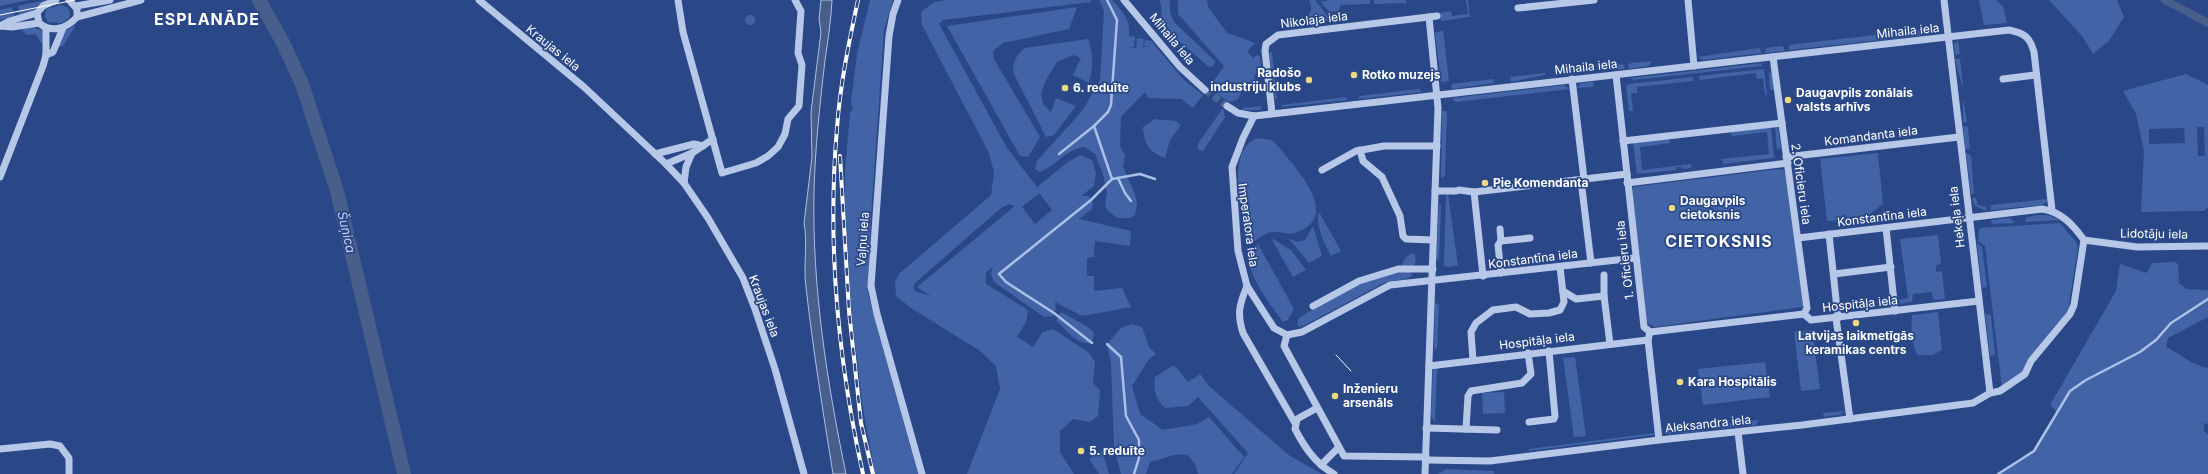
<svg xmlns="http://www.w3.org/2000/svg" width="2208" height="474" font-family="Inter,sans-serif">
<rect width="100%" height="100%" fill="#2a4887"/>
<!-- green -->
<g fill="#4263a5" fill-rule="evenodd">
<path d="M0 0H29L0 6Z"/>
<path d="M46 0 30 13 20 16 18 6Z"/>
<path d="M870 0H893L884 30 883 45 871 216 868 294 918 474H875L863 409 851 310 845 198V171L850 112 853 110 851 101 857 54Z"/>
<path d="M945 0H1091V2L943 20 939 24 1007 148 1037 187 1068 162 1080 155 1092 160 1096 173 1094 186 1081 196H1088L1093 202 1092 209 1079 219 1131 231 1130 246 1095 241 1094 257 1087 258V276H1094V291L1122 288 1131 307 1082 316 1055 302 1056 308 1053 316 1044 317 994 282 991 274 993 267 986 272V284L1028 310 1026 322 1017 337 1033 347 1043 332 1053 329 1089 353 1095 362 1093 383 1100 390 1098 416 1090 422 1073 419 1060 431V452L1074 474H967L1000 389 996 366 980 351 911 308 896 296 895 282 899 274 991 195 994 172 989 153 922 25 921 12 934 2ZM1039 193 1052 210 1035 224 1022 207ZM1009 204 1015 206 917 287 931 296 915 291 913 287 915 283 1001 208Z"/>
<path d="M1099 0H1112C1123 12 1131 20 1129 36L1135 37 1134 47 1128 48H1136L1137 38 1144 39 1143 47H1150L1144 46 1145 40 1151 41 1184 80 1203 95 1193 108 1181 99 1148 98 1145 92 1121 117 1120 146 1125 155 1123 167 1135 194 1137 204 1135 215 1130 218H1118L1108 211 1105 206 1107 192 1102 171 1095 154 1085 147C1066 149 1057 165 1040 172L1035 169 1037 161 1082 111 1100 80 1104 11Z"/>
<path d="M1159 0H1170V13L1175 23 1215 61 1213 66 1209 67C1194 53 1173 39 1163 20 1160 14 1163 7 1159 0Z"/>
<path d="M1178 0H1207L1208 7 1228 34H1231L1255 43 1247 51 1253 58 1257 55 1260 56 1262 73 1254 75 1256 86 1245 87 1237 100 1229 102 1209 88 1224 66 1178 14Z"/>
<path d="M1309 0H1315L1329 18 1328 21 1301 23C1307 14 1315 13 1309 0Z"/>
<path d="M1330 0H1371L1369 4 1341 5 1338 11 1329 12 1321 2Z"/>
<path d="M1374 0H1406V3L1374 4Z"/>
<path d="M1466 0H1468L1470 17 1441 21 1440 13 1451 11 1452 16 1468 14Z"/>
<path d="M1979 0H1996L2003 7 2007 23 1984 25Z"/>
<path d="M2049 0H2117L2124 17 2109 41 2093 54 2082 36Z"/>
<path d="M61 5 67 7 70 12 69 18 62 23 48 22 45 17 46 9Z"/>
<path d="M12 7 15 17 0 20V10Z"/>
<path d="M1077 7 1069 29 1003 43 993 51 994 59 1040 137 1028 157 1020 156 947 26Z"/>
<circle cx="750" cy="20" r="5"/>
<path d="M76 25 63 46 57 47 65 31Z"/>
<path d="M32 27 42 30 44 43 40 42 36 34 27 35 23 32 22 28Z"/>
<path d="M1925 29 1926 35 1789 50V45Z"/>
<path d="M1443 30 1449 81 1441 82 1435 33Z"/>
<path d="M1088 39C1094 55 1093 66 1089 83L1073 75 1081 58 1073 55 1057 62 1047 78 1041 93 1043 104 1051 112 1056 98 1076 106 1054 135 1046 137 1013 72C1013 62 1017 53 1025 48Z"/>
<path d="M1958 41 1960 54 1955 55 1954 44Z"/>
<path d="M1783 46 1785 51 1765 53 1766 48Z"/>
<path d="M1759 48 1762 53 1703 60 1697 57Z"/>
<path d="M1272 52 1277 99H1275L1269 53Z"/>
<path d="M1955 59H1960L1963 85H1962Z"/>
<path d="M1652 61 1649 66 1629 69 1628 65 1631 63Z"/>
<path d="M1762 63V66L1633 80 1631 78Z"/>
<path d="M1623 64 1625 69 1610 70 1606 66Z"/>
<path d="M1591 68 1593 72 1559 74 1558 72Z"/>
<path d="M1764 69 1767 95H1765L1763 78 1757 79 1756 73 1700 80 1699 76Z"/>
<path d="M1545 73V75L1511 82 1510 77Z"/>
<path d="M1769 73H1772L1774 90H1770Z"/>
<path d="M2186 74 2208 85V207L2204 211 2141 212 2144 151 2136 114 2123 91ZM2197 127H2204L2205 156H2198ZM2184 128 2185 143 2149 144V129Z"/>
<path d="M1693 77V81L1637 87V93H1631L1633 111H1629L1626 86 1629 84Z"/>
<path d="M1493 79 1494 83 1452 89 1451 84Z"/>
<path d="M1594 82 1593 87 1577 88 1581 83Z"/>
<path d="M1564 85 1570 89 1456 102 1453 100V98Z"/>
<path d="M1419 89 1422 92 1358 99 1360 96Z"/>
<path d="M1345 97 1348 100 1282 107V105Z"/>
<path d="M1963 99 1967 121 1963 123Z"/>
<path d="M1263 106 1259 110H1242L1243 108Z"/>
<path d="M1223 108 1225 117 1203 151 1197 149 1199 142Z"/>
<path d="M1442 111H1447V114L1445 175 1443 178 1441 177Z"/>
<path d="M1155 119 1176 121 1181 125 1170 140 1165 158C1149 152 1144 144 1143 127Z"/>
<path d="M1963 126 1968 127 1970 148 1968 149H1965Z"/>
<path d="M1771 127 1774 158 1723 164 1722 159 1769 154 1767 132 1732 136 1731 132Z"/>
<path d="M1775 127H1778L1781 148 1777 149Z"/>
<path d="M1258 138 1271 140 1277 145C1294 166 1345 218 1294 233 1287 235 1280 231 1273 232 1266 232 1255 241 1249 245 1244 220 1223 149 1258 138Z"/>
<path d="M1669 139 1670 143 1640 147 1642 170 1691 164V168L1683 169 1682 167H1676V170L1637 174 1633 143Z"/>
<path d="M1878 153 1883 204 1863 219 1827 221 1820 159Z"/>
<path d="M1966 153 1971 155 1974 194H1971Z"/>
<path d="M1779 169 1784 170 1786 175 1804 304 1802 307 1654 327 1647 322 1632 191 1633 187Z"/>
<path d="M1448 194 1458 265 1450 267 1444 266V263L1446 196Z"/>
<path d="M1972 198H1976L1978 205 1986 207 1987 211 1975 206Z"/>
<path d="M2047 199V202L2042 205 1991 210V205Z"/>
<path d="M1439 203 1441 206 1439 259 1436 260Z"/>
<path d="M1319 212 1341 251 1331 256C1325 244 1315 226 1319 212Z"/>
<path d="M2036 215H2047L2060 220 2025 222 2026 218Z"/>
<path d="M2010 218 2015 223 1992 224 1991 220Z"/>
<path d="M2060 223 2076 242 2078 248 2068 310 2057 329 2027 360 2024 371 2002 388 1985 246 1978 241 1979 230 1981 228Z"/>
<path d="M1313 226 1322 256 1309 263 1289 239 1298 242 1305 240Z"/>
<path d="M1938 235 1941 264 1936 265V272L1942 271 1945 299 1934 300 1931 292 1913 294 1912 302 1900 304 1899 300 1908 298 1900 239Z"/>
<path d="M1271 238 1291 250 1306 270 1293 277Z"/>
<path d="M1977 243 1982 247 1987 287 1982 288Z"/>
<path d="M1258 244 1294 309 1288 320 1283 322C1274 310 1240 265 1250 250 1252 248 1256 246 1258 244Z"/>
<path d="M1414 253 1416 262 1412 267H1402C1403 259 1407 255 1414 253Z"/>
<path d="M2175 262 2178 264 2179 283 2186 289 2208 290V317L2168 338 2166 347C2181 354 2191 365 2208 368V424L2204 423V431L2208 434V474H1998L2034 451 2057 412 2050 405 2116 291 2120 264 2147 273 2152 263Z"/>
<path d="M1409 271 1413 275 1406 279 1386 282 1305 325 1299 327 1297 324 1299 318C1334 297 1368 275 1409 271Z"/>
<path d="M1435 303 1439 305 1437 348 1435 349 1434 348Z"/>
<path d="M1061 312 1088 327 1094 333 1092 343C1076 345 1066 330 1056 320Z"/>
<path d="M1938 312 1942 350 1933 355H1917L1911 336 1912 315Z"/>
<path d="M1985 314 1991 315 1995 355 1990 356Z"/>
<path d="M1131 324 1142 327 1149 347 1156 354 1149 359 1132 386 1140 414 1163 430 1197 424 1209 417 1244 457 1232 474H1198L1196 466 1188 455C1172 453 1165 459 1150 462L1146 474H1121L1114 447 1111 364 1107 344 1121 328Z"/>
<path d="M1812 330 1820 389 1801 391 1794 332Z"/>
<path d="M1575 357 1586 436 1574 437 1563 358Z"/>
<path d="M1765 362 1770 397 1703 405 1698 369Z"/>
<path d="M1172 366H1175L1188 382 1200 374 1210 387 1290 456 1322 474H1234L1248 453 1198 397 1188 406 1165 408C1155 399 1153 389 1155 377Z"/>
<path d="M1437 367 1435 422 1431 416 1433 370Z"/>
<path d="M1504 392 1505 413 1483 414 1482 393Z"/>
<path d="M1845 411 1839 415 1824 417 1823 413Z"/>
<path d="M1759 420 1755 425 1715 429 1712 425Z"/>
<path d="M1706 426 1704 431 1667 434 1664 431Z"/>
<path d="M1654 433V435L1529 451V449Z"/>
<path d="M1104 449V457L1109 474H1099L1089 459Z"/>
<path d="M1446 469 1494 471V474H1438Z"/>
</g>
<!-- water -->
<path fill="#485e8b" stroke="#abc0e8" d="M821 0H832C831 20 828 40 825 60 820 104 815 148 814 192 812 287 827 382 846 474H833C823 412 813 349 806 287 803 266 808 243 804 223L812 157 811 112 821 32 819 19Z"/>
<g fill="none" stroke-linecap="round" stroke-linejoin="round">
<!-- stream -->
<g stroke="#abc0e8" stroke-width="2.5">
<path d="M1059 154 1094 126"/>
<path d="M1118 178 1125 193 1131 201"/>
<path d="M1112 179 1140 174 1155 179"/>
<path d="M1092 343 1054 313 1006 282 999 274 1091 200 1112 179 1094 126 1108 112 1111 105 1117 20 1107 0"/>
<path d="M1107 344 1121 357 1126 416 1139 440V458L1134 474"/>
<path d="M1998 474 2034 451 2070 391 2086 380 2140 352 2156 340 2171 323 2208 299"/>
</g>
<!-- canal -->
<path stroke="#485e8b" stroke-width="8" d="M2165 0 2208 23"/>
<!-- river -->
<path stroke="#485e8b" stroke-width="14" d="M259 0 283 43 302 84 337 191 404 474"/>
<!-- minor-tunnel -->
<path stroke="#4a6399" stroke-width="7" stroke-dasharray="7 3.5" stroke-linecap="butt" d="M1205 90 1227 106"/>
<!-- minor -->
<g stroke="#b6c7e8" stroke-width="7">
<path d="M56 0 43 6 37 13 39 23C52 34 67 28 77 17V9L69 0"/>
<path d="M479 0 584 87 666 164 684 183 708 218 743 278 755 309 775 369 804 474"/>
<path d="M678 0 683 32 722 173 756 163 768 156 778 147 785 134 788 119 799 106 802 65 798 53 801 11 795 0"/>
<path d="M898 0 893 14 889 36 871 286 877 314 922 474"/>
<path d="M1124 0 1180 67 1205 90"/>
<path d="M1688 0 1694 66"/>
<path d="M1944 0 1990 393"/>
<path d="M76 6 110 0"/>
<path d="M1518 8 1594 0"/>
<path d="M77 17 141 0"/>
<path d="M0 26 10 21 37 13"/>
<path d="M0 26 12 27 39 23"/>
<path d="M46 55 53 52 63 28"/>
<path d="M1773 57 1807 308 1804 314"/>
<path d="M1616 75 1644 327 1650 332 1648 340 1659 440"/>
<path d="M1572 79 1584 179"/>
<path d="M2003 79 2035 75"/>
<path d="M1227 106 1238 113 1254 116 2009 30C2024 33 2030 37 2034 52L2052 210"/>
<path d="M1272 113 1265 51 1266 44 1278 35 1437 16"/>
<path d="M1254 116 1243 138 1232 167 1238 251 1247 286 1274 328 1287 335 1302 332 1390 285 1635 258"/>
<path d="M1623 141 1782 123"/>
<path d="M1360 150 1363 161 1382 177 1400 216 1403 236 1406 239 1433 240"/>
<path d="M655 154 694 144 703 146"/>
<path d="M1786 157 1959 137"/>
<path d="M666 164 692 153 713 139"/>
<path d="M1322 170 1356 151 1384 146H1437"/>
<path d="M0 177 43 66 46 55V28"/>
<path d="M1581 180 1591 263"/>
<path d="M684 183 686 167 692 153"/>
<path d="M1627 183 1788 163"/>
<path d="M1459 190 1474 192 1627 174"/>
<path d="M1435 191H1456"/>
<path d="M1474 192 1483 276"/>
<path d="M1886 228 1895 311"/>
<path d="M1500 229 1501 241"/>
<path d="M1829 234 1838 318"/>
<path d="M1798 238 2042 209C2062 212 2073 225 2084 240L2137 247 2208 246"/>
<path d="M1501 273 1498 245 1501 241 1530 238"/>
<path d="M1834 274 1891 267"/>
<path d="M1604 275V296"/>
<path d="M1247 286C1239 305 1237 314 1243 333L1295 423"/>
<path d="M1563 291 1576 299 1604 296 1610 344"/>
<path d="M1313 306 1359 281 1398 269H1433"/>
<path d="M1836 318 1850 419"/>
<path d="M1650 332 1804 314 1811 320 1979 301"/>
<path d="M1287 335 1284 346 1344 456 1426 457"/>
<path d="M1473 360 1471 332 1476 323 1493 310 1516 307 1530 314 1549 313 1560 310 1564 302 1560 267"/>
<path d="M1429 366 1648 340"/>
<path d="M1317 408 1297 419 1295 429C1305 448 1315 463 1334 474"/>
<path d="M1529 422 1554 419 1555 416 1549 351"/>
<path d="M1426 428 1497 430"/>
<path d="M1466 429 1468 396 1471 391 1522 383 1531 374 1528 353"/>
<path d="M1738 432 1743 474"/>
<path d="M0 449 50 444 60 446 69 458V474"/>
<path d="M1426 460 1490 461 1659 440 1802 425 1973 403 1990 393 2000 391 2025 374 2031 361 2070 314 2074 305 2084 240"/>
<path d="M1321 465 1338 448"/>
<path d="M1425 474 1438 108 1429 17"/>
</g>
<!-- tram -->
<g stroke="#fff" stroke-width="1">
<path d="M0 15 75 0"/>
<path d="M1336 355 1351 371"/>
</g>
<!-- rail casing -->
<g stroke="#fff" stroke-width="4">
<g id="rail">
<path d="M858 0C849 42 840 85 837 128 827 244 838 361 863 474"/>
<path d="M840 156 849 311 861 423 873 474"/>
</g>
</g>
<!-- rail -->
<use href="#rail" stroke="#2a4887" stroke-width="2.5" stroke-dasharray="8" stroke-linecap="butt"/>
</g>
<!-- markers -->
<g fill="#eeda7d" stroke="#2a4887" stroke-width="1.5">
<circle cx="1354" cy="75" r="4"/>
<circle cx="1309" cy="80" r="4"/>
<circle cx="1065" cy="88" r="4"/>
<circle cx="1788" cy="100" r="4"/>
<circle cx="1485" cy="183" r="4"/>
<circle cx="1672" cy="208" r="4"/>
<circle cx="1856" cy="323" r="4"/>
<circle cx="1680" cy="382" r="4"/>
<circle cx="1335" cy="396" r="4"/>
<circle cx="1081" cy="451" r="4"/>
</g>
<g text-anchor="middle" stroke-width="3.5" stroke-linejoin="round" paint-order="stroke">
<!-- street labels -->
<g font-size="12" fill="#fff" stroke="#2a4887">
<text transform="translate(1314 20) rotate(-7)" y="4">Nikolaja iela</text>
<text transform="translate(1908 31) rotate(-6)" y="4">Mihaila iela</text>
<text transform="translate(1172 39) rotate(50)" y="4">Mihaila iela</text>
<text transform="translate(553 48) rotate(39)" y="4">Kraujas iela</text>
<text transform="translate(1586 67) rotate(-6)" y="4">Mihaila iela</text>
<text transform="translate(1871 136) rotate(-7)" y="4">Komandanta iela</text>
<text transform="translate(1801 184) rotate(82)" y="4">2. Oficieru iela</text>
<text transform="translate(1882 217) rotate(-7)" y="4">Konstantīna iela</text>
<text transform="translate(1957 217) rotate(-97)" y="4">Hekeļa iela</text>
<text transform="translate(1248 225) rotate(82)" y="4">Imperatora iela</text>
<text transform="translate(2154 234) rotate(1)" y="4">Lidotāju iela</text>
<text transform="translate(863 239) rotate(-86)" y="4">Vaļņu iela</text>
<text transform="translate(1533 259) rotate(-7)" y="4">Konstantīna iela</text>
<text transform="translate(1625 260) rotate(-97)" y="4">1. Oficieru iela</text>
<text transform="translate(1860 304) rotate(-6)" y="4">Hospitāļa iela</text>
<text transform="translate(764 306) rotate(69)" y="4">Kraujas iela</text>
<text transform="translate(1537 341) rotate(-7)" y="4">Hospitāļa iela</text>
<text transform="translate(1708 424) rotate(-6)" y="4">Aleksandra iela</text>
</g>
<!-- poi labels -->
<g font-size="12" font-weight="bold" fill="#fff" stroke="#2a4887" text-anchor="start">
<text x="1301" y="77" text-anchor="end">Radošo<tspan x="1301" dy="14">industriju klubs</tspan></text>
<text x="1362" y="79">Rotko muzejs</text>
<text x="1073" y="92">6. reduīte</text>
<text x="1796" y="97">Daugavpils zonālais<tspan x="1796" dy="14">valsts arhīvs</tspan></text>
<text x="1493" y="187">Pie Komendanta</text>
<text x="1680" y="205">Daugavpils<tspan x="1680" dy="14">cietoksnis</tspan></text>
<text x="1856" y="340" text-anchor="middle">Latvijas laikmetīgās<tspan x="1856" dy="14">keramikas centrs</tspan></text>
<text x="1688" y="386">Kara Hospitālis</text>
<text x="1343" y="393">Inženieru<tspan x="1343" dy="14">arsenāls</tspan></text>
<text x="1089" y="455">5. reduīte</text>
</g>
<!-- water labels -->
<g font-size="13" font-style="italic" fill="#c1d1ef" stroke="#2a4887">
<text transform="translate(347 232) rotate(77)" y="5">Šuņica</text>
</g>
<!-- district labels -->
<g font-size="16" font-weight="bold" letter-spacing="1" fill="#fff" stroke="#2a4887">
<text x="207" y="25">ESPLANĀDE</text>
<text x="1719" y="247">CIETOKSNIS</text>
</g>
</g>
</svg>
